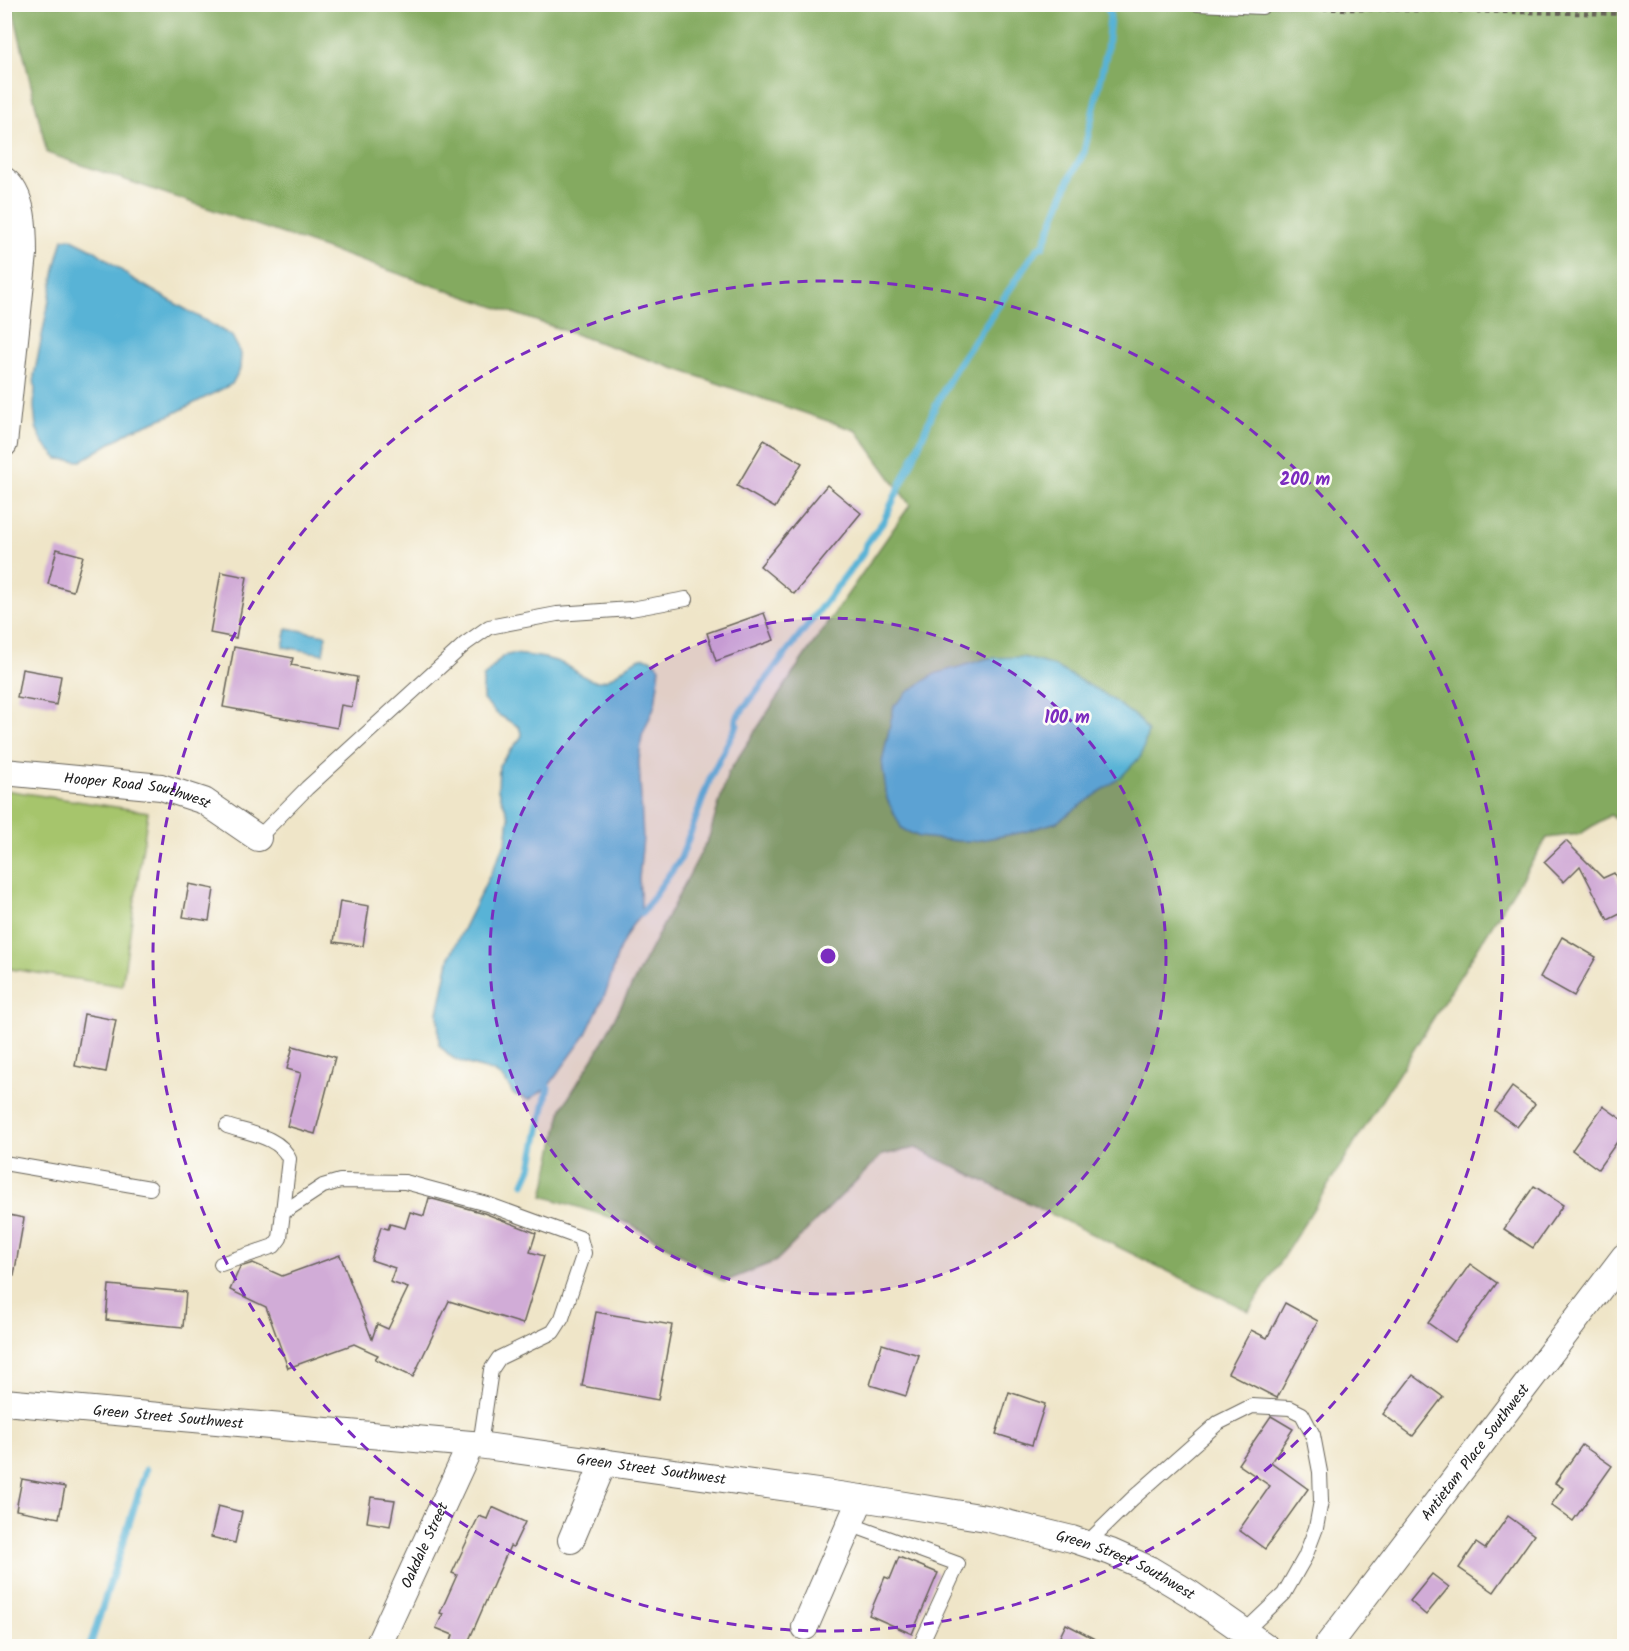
<svg xmlns="http://www.w3.org/2000/svg" width="1629" height="1651" font-family="Kalam,sans-serif">
<rect width="100%" height="100%" fill="#fdfcf7"/>
<filter id="ink" filterUnits="userSpaceOnUse"><feTurbulence type="fractalNoise" baseFrequency=".0167" numOctaves="2"/><feDisplacementMap in="SourceGraphic" scale="12" xChannelSelector="R" yChannelSelector="G"/><feConvolveMatrix kernelMatrix="1 2 1 2 8 2 1 2 1" color-interpolation-filters="sRGB"/></filter>
<filter id="wash" filterUnits="userSpaceOnUse"><feTurbulence type="fractalNoise" baseFrequency=".008" numOctaves="4" result="noise"/><feDisplacementMap in="SourceGraphic" scale="24" xChannelSelector="R" yChannelSelector="G"/><feGaussianBlur stdDeviation="1.35" result="paint"/><feColorMatrix in="noise" values="0 0 0 0 0 0 0 0 0 0 0 0 0 0 0 0 0 1.4 0 .05"/><feComposite in="paint" operator="in"/></filter>
<g filter="url(#wash)">
<rect width="100%" height="100%" fill="#efe5c8"/>
<!-- green -->
<path fill="#a6c56c" stroke="#617044" stroke-width="1.5" d="M5 790 148 812 122 986 5 968Z"/>
<!-- forest -->
<path fill="#84aa60" stroke="#50633e" stroke-width="1.5" d="M12 5H1624V823L1610 815 1580 834 1547 838 1249 1311 916 1148 882 1155 776 1261 724 1282 631 1224 543 1196 562 1108 597 1052 709 837 728 773 801 661 910 505 857 431 47 153Z"/>
<!-- water -->
<g fill="#59b3d6" stroke="#3a6879" stroke-width="1.5">
<path d="M70 238 94 250 133 279 232 336 241 354 240 369 232 384 171 415 132 430 81 461 58 459 43 443 36 427 34 407 35 389 34 376 56 265 63 239Z"/>
<path d="M287 628 326 635 323 654 283 647Z"/>
<path d="M512 654C527 655 554 658 567 666 579 672 590 685 605 680 625 674 641 641 660 668L655 705 642 736 639 761 643 838 639 879 642 913 631 927 619 950 607 990 585 1036 548 1087 529 1100 513 1094C499 1062 477 1072 453 1058 448 1055 444 1049 439 1045L438 1013 450 956 506 842 509 817 498 790 499 765 522 736 519 727 497 714 483 700V678L503 656Z"/>
<path d="M1023 657 1054 666 1103 693 1140 720 1148 732 1141 756 1121 777 1057 822 1024 832 975 841H958L919 837 902 829 887 799 882 762 894 706 908 692 935 674 989 658Z"/>
</g>
<g fill="none" stroke-linecap="round" stroke-linejoin="round">
<!-- stream -->
<g stroke="#59b3d6" stroke-width="7">
<path d="M636 911 642 913 681 858 711 776 737 725 736 718 864 552 866 544 883 522 912 461 935 407 955 369 1038 248 1043 246 1069 180 1084 152 1107 50 1110 17 1108 8"/>
<path d="M524 1183 531 1168 548 1087 540 1083"/>
<path d="M90 1646 146 1470"/>
</g>
</g>
<g id="blocks">
<!-- building -->
<g fill="#d1acd7">
<path d="M764 440 802 463 775 508 737 486Z"/>
<path d="M827 485 861 513 794 594 760 566Z"/>
<path d="M57 549 83 556 73 591 48 584Z"/>
<path d="M221 572 247 577 236 638 210 633Z"/>
<path d="M764 613 774 640 716 661 707 633Z"/>
<path d="M234 647 293 658 291 665 357 677 352 707 341 705 337 728 223 707Z"/>
<path d="M22 669 61 676 56 705 17 698Z"/>
<path d="M1566 841 1603 878 1614 873 1624 894V912L1608 920 1580 866 1564 882 1544 862Z"/>
<path d="M189 884 214 889 209 921 183 917Z"/>
<path d="M340 901 369 906 363 946 334 942Z"/>
<path d="M1562 937 1596 957 1574 996 1540 977Z"/>
<path d="M84 1014 116 1020 106 1072 75 1066Z"/>
<path d="M293 1046 335 1057 315 1134 287 1126 301 1073 287 1069Z"/>
<path d="M1512 1087 1535 1104 1517 1127 1495 1111Z"/>
<path d="M1603 1106 1624 1121V1132L1598 1169 1572 1150Z"/>
<path d="M1534 1186 1563 1205 1533 1248 1504 1229Z"/>
<path d="M429 1198 484 1213 536 1233 530 1252 544 1256 523 1324 449 1301 413 1377 375 1359 378 1355 354 1344 288 1368 266 1307 230 1290 240 1267 253 1263 282 1276 340 1255 372 1339 377 1324 388 1329 408 1288 390 1282 395 1268 371 1260 381 1227 388 1229 390 1224 405 1228 410 1212 424 1216Z"/>
<path d="M4 1214 24 1218 14 1276 4 1275Z"/>
<path d="M1470 1264 1497 1283 1455 1342 1428 1323Z"/>
<path d="M109 1285 186 1292 183 1327 106 1320Z"/>
<path d="M1285 1303 1318 1321 1277 1398 1228 1373 1251 1330 1267 1338Z"/>
<path d="M596 1312 672 1325 658 1400 582 1386Z"/>
<path d="M882 1344 919 1355 906 1396 870 1385Z"/>
<path d="M1413 1375 1443 1397 1413 1436 1383 1414Z"/>
<path d="M1009 1392 1045 1404 1032 1445 996 1434Z"/>
<path d="M1271 1416 1293 1429 1271 1462 1308 1489 1265 1549 1239 1530 1270 1486 1238 1464Z"/>
<path d="M1582 1445 1612 1466 1573 1521 1551 1505 1563 1488 1555 1483Z"/>
<path d="M22 1479 65 1487 59 1518 16 1510Z"/>
<path d="M371 1497 395 1500 390 1526 367 1522Z"/>
<path d="M218 1506 242 1512 235 1543 211 1537Z"/>
<path d="M492 1507 525 1522 513 1547 510 1546 466 1647H449L453 1635 436 1628 443 1614 440 1613 457 1575 452 1573 475 1524 479 1516 487 1519Z"/>
<path d="M1508 1516 1534 1535 1494 1592 1459 1568 1476 1543 1485 1549Z"/>
<path d="M899 1557 938 1573 912 1634 869 1615 885 1577 890 1579Z"/>
<path d="M1432 1574 1449 1587 1426 1615 1410 1601Z"/>
<path d="M1066 1624 1110 1647H1055Z"/>
</g>
</g>
</g>
<g filter="url(#ink)">
<use href="#blocks" fill-opacity="0" stroke="#666258" stroke-width="1.5"/>
<g fill="none" stroke-linecap="round" stroke-linejoin="round">
<!-- lane casing -->
<g stroke="#666258" stroke-width="16">
<g id="lane">
<path d="M1198 4 1262 7"/>
<path d="M258 838 307 788 465 644 489 627 557 614 631 609 686 599"/>
<path d="M4 1163 150 1188"/>
<path d="M282 1213 323 1186 340 1181 405 1182 487 1204 580 1238 584 1253 562 1318 553 1332 499 1358 491 1370 480 1445"/>
<path d="M221 1264 274 1246 280 1238 289 1159C281 1137 248 1133 227 1126"/>
<path d="M849 1524 958 1564 920 1646"/>
<path d="M1086 1544 1132 1499 1218 1423 1252 1406 1290 1408 1302 1414 1313 1435 1320 1472 1321 1501 1316 1528 1305 1557 1284 1594 1244 1632"/>
</g>
</g>
<!-- street casing -->
<g stroke="#666258" stroke-width="28">
<g id="street">
<path d="M4 180C24 194 24 232 24 254L4 444"/>
<path id="s1" d="M4 772 161 787 204 801 258 838"/>
<path id="s2" d="M4 1402 471 1444 861 1498 986 1518 1072 1539 1111 1552 1149 1569 1189 1593 1265 1646"/>
<path d="M571 1540 604 1462"/>
<path d="M805 1627 861 1498"/>
<path id="s3" d="M378 1646 471 1444"/>
<path id="s4" d="M1327 1646 1624 1257"/>
</g>
</g>
<!-- path -->
<path stroke="#666258" stroke-width="4" stroke-dasharray="4.5 4.5" stroke-linecap="butt" d="M1278 8 1624 14"/>
<!-- lane -->
<use href="#lane" stroke="#fff" stroke-width="14"/>
<!-- street -->
<use href="#street" stroke="#fff" stroke-width="26"/>
</g>
</g>
<!-- distance rings -->
<circle cx="828" cy="956" r="338" fill="#7b2cbf" fill-opacity=".12"/>
<g fill="none" stroke="#7b2cbf" stroke-width="3" stroke-dasharray="10 8">
<circle cx="828" cy="956" r="338"/>
<circle cx="828" cy="956" r="675"/>
</g>
<g text-anchor="middle" stroke-width="5" stroke-linejoin="round" paint-order="stroke">
<!-- street labels -->
<g font-size="15" fill="#1c1c1c" stroke="#fdfcf7">
<text dy="5" stroke="none"><textPath href="#s1" startOffset="135">Hooper Road Southwest</textPath></text>
<text dy="5" stroke="none"><textPath href="#s2" startOffset="165">Green Street Southwest</textPath></text>
<text dy="5" stroke="none"><textPath href="#s4" startOffset="244">Antietam Place Southwest</textPath></text>
<text dy="5" stroke="none"><textPath href="#s2" startOffset="651">Green Street Southwest</textPath></text>
<text dy="5" stroke="none"><textPath href="#s3" startOffset="111">Oakdale Street</textPath></text>
<text dy="5" stroke="none"><textPath href="#s2" startOffset="1137">Green Street Southwest</textPath></text>
</g>
</g>
<circle cx="828" cy="956" r="9" fill="#7b2cbf" stroke="#fdfcf7" stroke-width="3"/>
<g font-size="18" text-anchor="middle" font-weight="bold" fill="#7b2cbf" stroke="#fdfcf7" stroke-width="5" stroke-linejoin="round" paint-order="stroke">
<text x="1305" y="485">200 m</text>
<text x="1067" y="723">100 m</text>
</g>
<!-- margin -->
<rect width="1629" height="1651" fill="none" stroke="#fdfcf7" stroke-width="24"/>
</svg>
